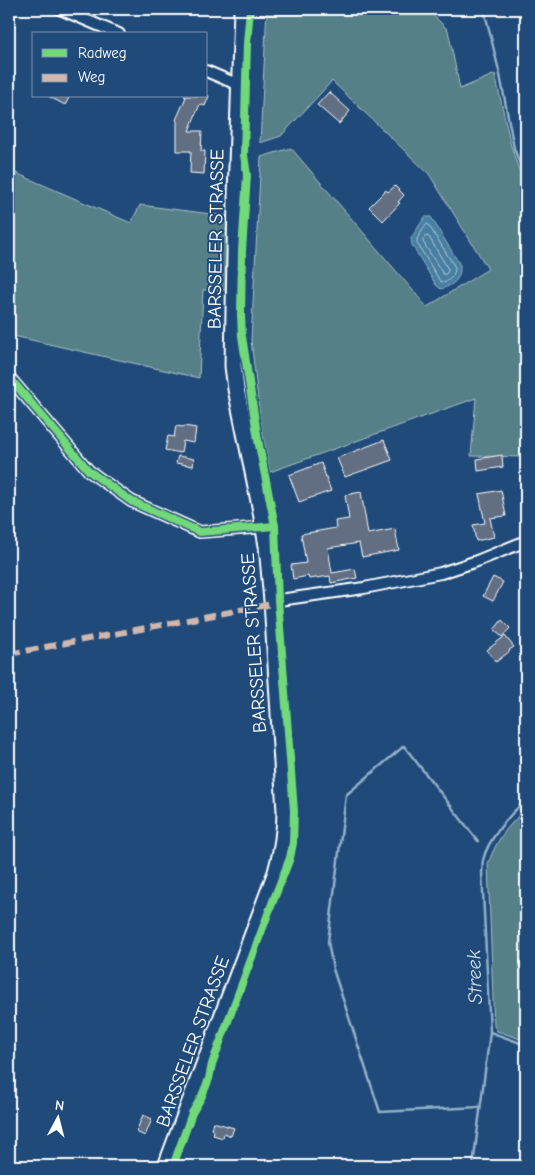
<svg xmlns="http://www.w3.org/2000/svg" width="535" height="1175" font-family="'Comic Neue',sans-serif">
<rect width="100%" height="100%" fill="#1f4a7a"/>
<filter id="ink" filterUnits="userSpaceOnUse"><feTurbulence type="fractalNoise" baseFrequency=".02" numOctaves="2"/><feDisplacementMap in="SourceGraphic" scale="10" xChannelSelector="R" yChannelSelector="G"/><feConvolveMatrix kernelMatrix="1 2 1 2 8 2 1 2 1" color-interpolation-filters="sRGB"/></filter>
<g filter="url(#ink)">
<!-- green -->
<g fill="#548088" stroke="#aac0c4">
<path d="M267 9H425L430 12 448 30 460 89 495 74 511 146 526 191V457L471 456 476 398 270 472 261 425 251 340 261 157 291 148 427 307 488 269 429 174 332 81 281 136 260 143Z"/>
<path d="M9 170 131 223 140 205 227 216 226 290H203L199 378 9 335Z"/>
<path d="M525 809 526 811V1041L497 1031 494 1026 488 864C497 838 507 828 525 809Z"/>
</g>
<!-- water -->
<path fill="#467ea1" stroke="#90b2c7" d="M425 217H431L460 265C461 279 454 285 441 289L436 285 412 245 411 238Z"/>
<g fill="none" stroke-linecap="round" stroke-linejoin="round">
<!-- shore -->
<g stroke="#b5cbd9" stroke-width="1">
<path d="M428 224 455 267C455 275 451 279 444 283L440 281 417 243V239L426 225Z"/>
<path d="M426 236 429 237 448 269V271L446 274H443L423 242V240Z"/>
</g>
<!-- stream -->
<g stroke="#90b2c7" stroke-width="2.5">
<path d="M484 9 500 75 514 148 526 180"/>
<path d="M478 841 404 746 346 795 328 942 333 969 380 1112 480 1107"/>
<path d="M490 1032 526 1045"/>
<path d="M473 1166 490 1032 482 872C483 868 482 864 483 860 488 839 510 814 526 800"/>
</g>
</g>
<!-- building -->
<g fill="#626e81" stroke="#fff">
<path d="M329 92 350 111 339 124 317 105Z"/>
<path d="M48 96H70L65 105Z"/>
<path d="M184 96H209L205 106 200 104 189 131H202L201 151H205L204 174 190 173 191 151H177V121L176 120 186 97Z"/>
<path d="M395 186 404 195 398 202 400 203 383 221 369 207 386 190 388 192Z"/>
<path d="M176 426 183 427 184 426 196 428 194 443 183 441 181 453 165 450 168 436 174 437Z"/>
<path d="M384 440 392 460 345 477 337 458Z"/>
<path d="M502 455 503 467 478 471 477 459Z"/>
<path d="M178 456 194 459 193 466 176 463Z"/>
<path d="M321 463 331 491 299 502 289 475Z"/>
<path d="M501 490 506 516 490 518 494 537 476 541 473 525 485 523 479 494Z"/>
<path d="M361 492 368 534 395 529 399 550 362 557 359 543 328 548 332 573 355 569 357 578 331 583 330 576 309 579 308 576 293 579 291 565 306 563 301 534 336 528 335 521 349 519 345 495Z"/>
<path d="M493 577 503 582 493 601 483 596Z"/>
<path d="M502 620 510 628 502 637 494 630Z"/>
<path d="M505 636 514 647 509 650 510 651 496 662 487 650Z"/>
<path d="M143 1115 152 1119 145 1136 136 1132Z"/>
<path d="M213 1122 234 1128 231 1136 224 1133 223 1138 213 1135 214 1131 211 1129Z"/>
</g>
<g fill="none" stroke-linecap="round" stroke-linejoin="round">
<!-- street casing -->
<g stroke="#fff" stroke-width="14">
<g id="street">
<path d="M60 9 119 34"/>
<path d="M206 71 239 85"/>
<path d="M9 377 89 471 131 501 200 532 264 527"/>
<path d="M272 601 364 588 441 573 477 561 526 541"/>
</g>
</g>
<!-- secondary casing -->
<g stroke="#fff" stroke-width="19">
<path id="secondary" d="M166 1166 276 872C282 851 285 832 285 811L272 601 267 546 260 506 236 389 233 366 236 197 242 9"/>
</g>
<!-- street -->
<use href="#street" stroke="#1f4a7a" stroke-width="10"/>
<!-- secondary -->
<use href="#secondary" stroke="#1f4a7a" stroke-width="15"/>
<!-- quiet -->
<path stroke="#d1b7ad" stroke-width="6" stroke-dasharray="12 6" stroke-linecap="butt" d="M9 654 272 604"/>
<!-- cycleway casing -->
<g stroke="#1f4a7a" stroke-width="11">
<g id="cycleway">
<path d="M9 377 89 471 131 501 200 532 275 526"/>
<path d="M173 1166 192 1113 201 1098 209 1079 212 1064 268 914 290 858 293 843 294 811 278 600 275 526 258 440 242 336 241 315 242 251 247 175 244 155 247 43 250 9"/>
</g>
</g>
<!-- cycleway -->
<use href="#cycleway" stroke="#71d979" stroke-width="8"/>
</g>
</g>
<g text-anchor="middle" stroke-width="4" stroke-linejoin="round" paint-order="stroke">
<!-- street labels -->
<g font-size="19" fill="#fff" stroke="#1f4a7a">
<text transform="translate(215 239) rotate(-89)" y="7">BARSSELER STRASSE</text>
<text transform="translate(253 643) rotate(-94)" y="7">BARSSELER STRASSE</text>
<text transform="translate(192 1041) rotate(-70)" y="7">BARSSELER STRASSE</text>
</g>
<!-- water labels -->
<g font-size="20" font-style="italic" fill="#d1dfe8" stroke="#1f4a7a">
<text transform="translate(474 977) rotate(-92)" y="7">Streek</text>
</g>
</g>
<!-- margin -->
<rect width="535" height="1175" fill="none" stroke="#1f4a7a" stroke-width="30"/>
<rect x="15" y="15" width="505" height="1145" fill="none" stroke="#fff" stroke-width="2" filter="url(#ink)"/>
<!-- legend -->
<rect x="32" y="32" width="175" height="65" fill="#1f4a7a" stroke="#7992af"/>
<rect x="42" y="49" width="25" height="8" fill="#71d979" stroke="#7992af"/>
<text x="78" y="58" font-size="15" fill="#ffffff">Radweg</text>
<rect x="42" y="74" width="25" height="8" fill="#d1b7ad" stroke="#7992af"/>
<text x="78" y="82" font-size="15" fill="#ffffff">Weg</text>
<!-- north arrow -->
<g transform="translate(58 1118) rotate(7)" stroke="#1f4a7a" stroke-width="4" paint-order="stroke">
<path d="M0-4L9 19L0 12L-9 19Z" fill="#ffffff"/>
<text y="-8" font-size="14" font-weight="bold" text-anchor="middle" fill="#ffffff">N</text>
</g>
</svg>
